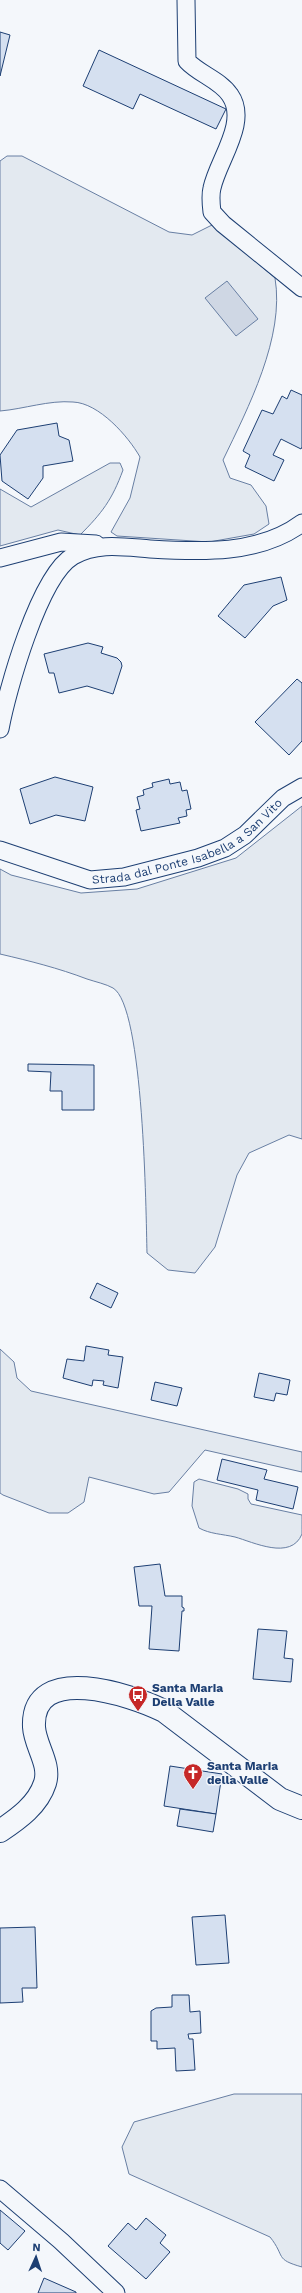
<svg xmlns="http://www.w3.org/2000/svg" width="302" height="2293" font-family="'Work Sans',sans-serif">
<rect width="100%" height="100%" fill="#f4f7fb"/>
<!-- green -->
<g fill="#e3e9f0" stroke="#687fa3">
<path d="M7 156H22L169 232 192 235 212 225 275 278C285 337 248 408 223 460L230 478 251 485 266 506 269 524 254 534 209 542 117 536 111 532 130 498 140 457C128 436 99 403 73 402 49 400 24 409 0 411V161Z"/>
<path d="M110 463H120L123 470C112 500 102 513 80 535L58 530 0 546V489L31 507Z"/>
<path d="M302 806V1139L289 1135 249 1153 237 1175 215 1247 195 1273 168 1270 147 1253C146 1213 144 1006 113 988 106 984 96 982 87 979 58 968 30 961 0 954V869L11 875 81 893 137 889 236 858Z"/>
<path d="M0 1349 14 1362 17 1378 31 1391 302 1452V1472L205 1450 169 1492 154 1494 89 1477 84 1502 68 1513H49L3 1495 0 1493Z"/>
<path d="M199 1479 238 1489 248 1494V1499L251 1504 302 1515C302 1521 302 1529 302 1534 291 1561 253 1542 235 1537 222 1534 210 1534 199 1528L192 1506 194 1482Z"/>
<path d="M234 2094H302V2267C274 2259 286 2257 270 2237L129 2174 122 2147 134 2122Z"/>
</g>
<!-- water -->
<path fill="#cfd7e4" stroke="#687fa3" d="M227 281 258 319 236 336 205 298Z"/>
<!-- building -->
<g fill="#d5e0f0" stroke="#1d3f73">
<path d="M0 32 10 35 0 76Z"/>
<path d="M99 50 226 109 216 129 140 94 133 109 83 86Z"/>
<path d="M291 390 302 395V447L301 449 281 439 273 455 284 460 274 481 245 467 250 455 243 451 262 410 273 414 282 396 287 399Z"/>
<path d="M57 423 59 436 69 440 73 461 43 466V478L28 499 2 481 0 455 17 430Z"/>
<path d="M281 577 287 600 273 606 245 638 218 616 244 585Z"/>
<path d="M88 643 103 647 101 653 117 658 121 662 122 666 113 694 87 686 59 693 54 673H49L44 654Z"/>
<path d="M297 679 302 683V741L289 755 255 722Z"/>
<path d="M55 777 93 787 85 821 56 815 30 824 20 789Z"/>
<path d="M169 779 170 784 180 782 182 791 187 790 191 809 186 810 187 816 178 818 180 823 141 831 136 810 140 809 137 797 144 795 143 790 153 787 152 783Z"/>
<path d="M28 1064 94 1065V1110H62V1091H50L51 1072 28 1071Z"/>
<path d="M97 1283 118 1293 111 1308 90 1298Z"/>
<path d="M86 1346 109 1350 108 1355 123 1357 118 1388 103 1385 104 1381 93 1380 92 1386 63 1378 67 1359 84 1361Z"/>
<path d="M259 1373 290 1380 287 1395 276 1393 274 1401 254 1397Z"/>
<path d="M155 1382 182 1388 177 1406 151 1400Z"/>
<path d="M222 1459 267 1470 264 1479 298 1487 293 1509 256 1500 258 1490 217 1480Z"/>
<path d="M160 1564 165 1596H182V1607L184 1608V1611H182L179 1651 149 1649 152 1606H139L134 1567Z"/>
<path d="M258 1629 287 1631 284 1658 293 1659 291 1682 253 1679Z"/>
<path d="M170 1766 222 1774 216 1814 164 1806Z"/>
<path d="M180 1809 216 1814 213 1832 177 1826Z"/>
<path d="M225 1915 229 1963 196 1965 192 1917Z"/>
<path d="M35 1927 37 1988H22L23 2002 0 2003V1928Z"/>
<path d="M172 1995H189L190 2012 200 2011 201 2033 188 2034 189 2039H193L195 2070 176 2071 175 2048 157 2049V2041H151V2011L156 2008 172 2007Z"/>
<path d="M0 2210 25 2231 8 2250 0 2243Z"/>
<path d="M146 2218 166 2235 160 2243 170 2252 146 2279 108 2246 128 2223 136 2230Z"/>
<path d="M44 2278 76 2292V2293H38Z"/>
</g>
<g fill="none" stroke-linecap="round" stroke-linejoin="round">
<!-- street casing -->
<g stroke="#1d3f73" stroke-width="19">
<g id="street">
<path d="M186 0 187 61C199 74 220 80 230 95 249 122 218 160 212 188 210 196 211 204 212 212L223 224 302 288"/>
<path d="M0 558 61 542 96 544"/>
<path d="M0 729C7 691 39 576 73 556 97 542 124 547 150 549 201 552 259 555 302 523"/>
<path id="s1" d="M0 850 90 880 124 877 198 858 225 848 245 835 283 798 302 787"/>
<path d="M0 2189 61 2241 116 2293"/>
</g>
</g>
<!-- secondary casing -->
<g stroke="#1d3f73" stroke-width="24">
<path id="secondary" d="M0 1831C18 1819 38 1805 45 1783 51 1764 35 1746 34 1727 31 1661 132 1695 164 1711L280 1799 302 1808"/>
</g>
<!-- street -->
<use href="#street" stroke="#f4f7fb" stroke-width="17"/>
<!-- secondary -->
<use href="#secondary" stroke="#f4f7fb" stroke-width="22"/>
</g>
<!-- icons -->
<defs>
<g id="bus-pin" transform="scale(1)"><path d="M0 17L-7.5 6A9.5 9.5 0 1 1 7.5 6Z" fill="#c62828" stroke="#f4f7fb"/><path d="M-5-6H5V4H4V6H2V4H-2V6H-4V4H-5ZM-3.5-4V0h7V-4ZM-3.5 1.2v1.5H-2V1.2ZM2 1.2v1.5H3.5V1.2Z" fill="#fff"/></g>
<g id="church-pin" transform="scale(1)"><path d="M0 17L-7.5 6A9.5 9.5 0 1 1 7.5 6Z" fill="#c62828" stroke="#f4f7fb"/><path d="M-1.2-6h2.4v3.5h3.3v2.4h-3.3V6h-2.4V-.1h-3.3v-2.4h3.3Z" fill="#fff"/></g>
</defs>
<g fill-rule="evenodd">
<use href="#bus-pin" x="138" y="1695"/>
<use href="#church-pin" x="193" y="1773"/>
</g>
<g text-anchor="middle" stroke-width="3" stroke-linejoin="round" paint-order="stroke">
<!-- street labels -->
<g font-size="12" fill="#1d3f73" stroke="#f4f7fb">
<text dy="4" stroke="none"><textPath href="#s1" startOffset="202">Strada dal Ponte Isabella a San Vito</textPath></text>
</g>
<!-- poi labels -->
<g font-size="12" font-weight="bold" fill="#1d3f73" stroke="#f4f7fb" text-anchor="start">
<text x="152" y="1692">Santa Maria<tspan x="152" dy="14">Della Valle</tspan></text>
<text x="207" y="1770">Santa Maria<tspan x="207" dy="14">della Valle</tspan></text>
</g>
</g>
<!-- north arrow -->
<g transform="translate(36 2257) rotate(3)" stroke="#f4f7fb" stroke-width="3" paint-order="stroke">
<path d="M0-3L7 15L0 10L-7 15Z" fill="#1d3f73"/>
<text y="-6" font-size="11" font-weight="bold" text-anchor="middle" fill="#1d3f73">N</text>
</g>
</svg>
